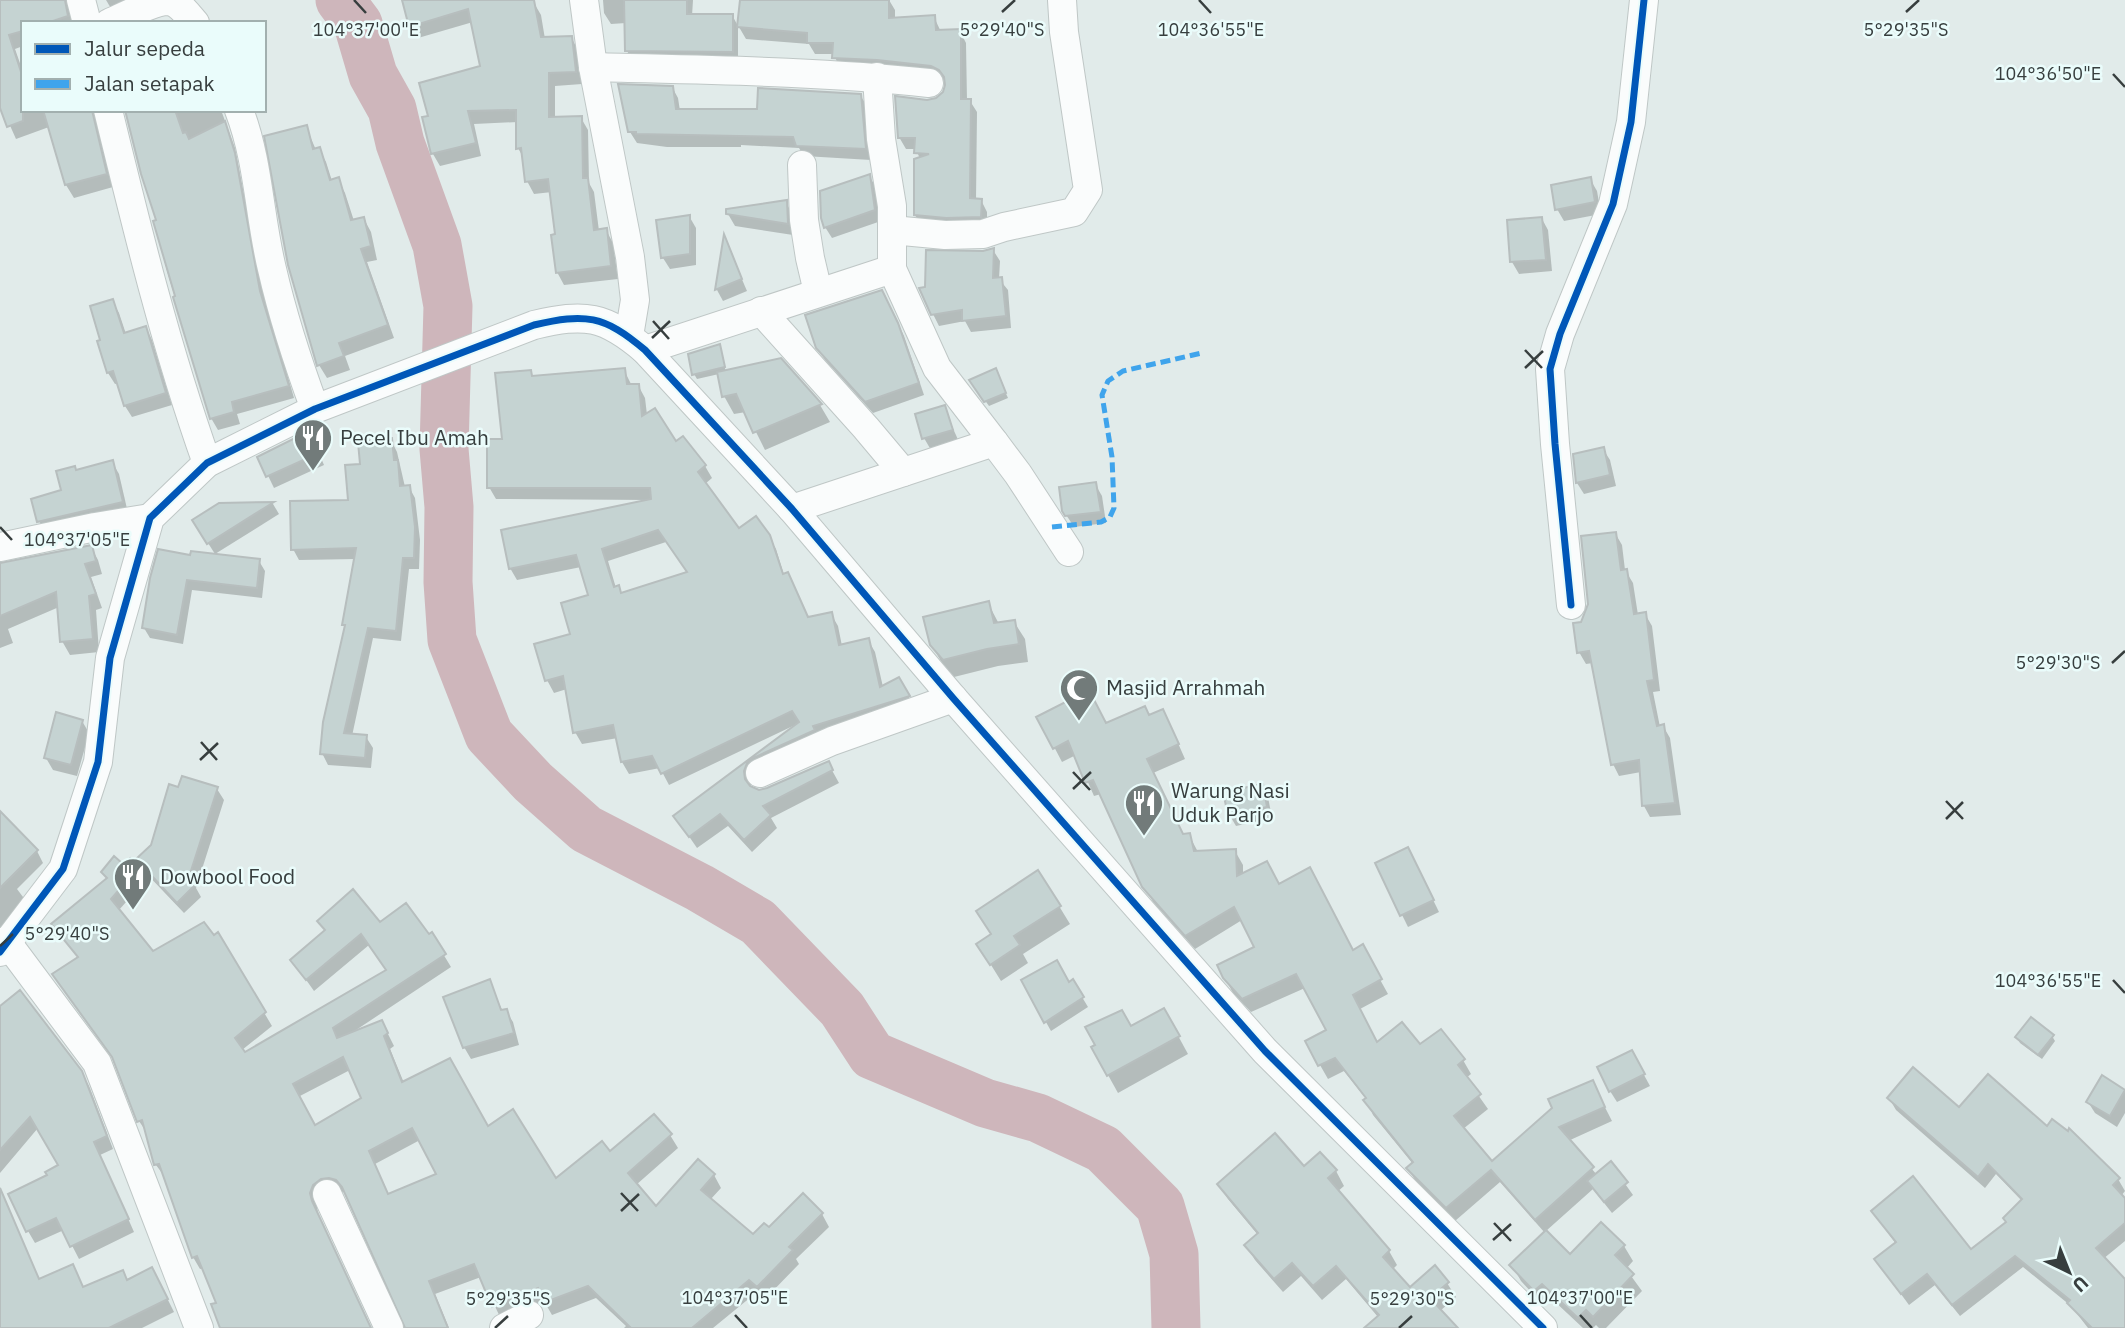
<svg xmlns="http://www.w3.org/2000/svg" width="2125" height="1328" font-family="'IBM Plex Sans',sans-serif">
<rect width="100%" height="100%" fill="#e1ebea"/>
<!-- shadow -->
<g fill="#0003" fill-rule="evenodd">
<path d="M0 0H68L73 23H23V46L15 49 23 72V110H95L113 187 74 198 66 185 49 127 16 139 0 103Z"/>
<path d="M106 0H171L118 20Z"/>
<path d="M403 0H529L534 3 541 15 545 39 571 37 578 50 582 84 555 86V118H581L588 130 589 183 594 192 599 231 606 230 613 243 618 279 564 285 557 272V236L552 192 534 194 527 181 524 159 518 148V122L474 124 481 156 440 166 433 154 424 119 431 117 482 67 473 22 418 38 410 26Z"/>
<path d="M603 0H693L692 16 732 15 738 26V62L633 61 627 51 626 23 611 24 604 13Z"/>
<path d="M742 0H889L895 10V19L934 17 941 32 960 31 966 43 967 101H970L977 112 976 200H981L987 212V228L922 227 915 215 920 159 916 149H906L899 137 928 101 937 99 944 93 947 81 938 78 840 70 834 54H815L809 44 746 39 739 27Z"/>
<path d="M672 87 678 98 680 111H759L860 95 867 106 871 160 804 156 799 148 741 145V147H667L637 143 630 132Z"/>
<path d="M127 110H221L235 148 262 286 294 398 237 414 240 424 218 430 211 418 167 271 155 222 158 221Z"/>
<path d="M306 127 316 150 319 149 326 162 332 181 338 180 345 193 354 221 364 219 371 232 377 260 367 262 394 338 345 356 350 370 327 378 319 365 290 265Z"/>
<path d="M869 176 876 187 881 221 832 238 825 227Z"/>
<path d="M1590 179 1597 191 1601 214 1564 221 1557 209Z"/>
<path d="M786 202 792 214 793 235 735 226 728 214Z"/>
<path d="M689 216 696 228V265L670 269 663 258Z"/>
<path d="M1542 219 1548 230 1552 271 1519 274 1512 262 1509 221Z"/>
<path d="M725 240 747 291 723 301 717 290Z"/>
<path d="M993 250 1000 261 999 279 1008 290 1011 328 971 332 965 321 939 326 933 314 984 252Z"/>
<path d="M112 301 119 313 126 334 146 328 152 340 172 405 132 417 125 406 119 383 115 384 108 373 99 342 102 341Z"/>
<path d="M888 303 904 336 924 395 873 413 825 360 818 347Z"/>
<path d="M719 347 726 372 820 405 830 422 765 450 746 412 734 414 724 396 719 374 697 379 694 374Z"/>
<path d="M624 370 632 386 638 385 645 398 647 415 676 444 683 438 705 466 712 478 705 484 739 530 768 536 776 549 784 575 808 619 831 614 838 626 842 646 868 640 875 652 883 687 899 679 915 708 753 775 750 788 759 791 767 790 828 763 839 783 771 818 777 828 752 852 728 826 697 848 675 816 796 726 795 725 669 785 660 768 629 774 622 762 618 738 582 744 575 732 567 689 554 693 547 680 590 596 581 567 517 580 510 568 649 500 496 499 489 487 530 372 534 378ZM666 542 688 573 622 595 618 588H616L608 561Z"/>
<path d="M998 376 1008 398 989 406 974 385Z"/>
<path d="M944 408 959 442 931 450 924 438Z"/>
<path d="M391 440 397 452 405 487H409L415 498 420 540 419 569H409L401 641 373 638 352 736 366 737 373 748 371 768 328 765 322 753 346 628 344 625 356 559 299 560 293 549 350 501 362 465Z"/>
<path d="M315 444 324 465 274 488 259 457Z"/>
<path d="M1603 449 1610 460 1616 486 1584 494 1577 483 1575 456Z"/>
<path d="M112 462 119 474 128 513 46 533 39 521 76 471Z"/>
<path d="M1095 484 1102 496 1106 523 1074 527 1063 510Z"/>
<path d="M273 504 279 514 215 554 201 532 220 505Z"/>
<path d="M1615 533 1622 545 1625 570 1633 583 1638 615 1645 614 1652 626 1660 691 1653 692 1660 727 1663 726 1670 738 1681 815 1650 817 1644 806 1641 772 1619 776 1613 764 1593 663 1586 664 1579 652 1583 623Z"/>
<path d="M91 547 98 560 102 574 91 577 102 608 96 610 99 652 70 655 62 641 59 607 8 629 13 643 0 648V564Z"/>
<path d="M192 557 259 561 265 571 262 598 192 590 183 644 150 638 144 628Z"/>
<path d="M988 603 999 624 1014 622 1025 639 1028 662 998 666 954 677 942 663 931 644Z"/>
<path d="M1039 718 1106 725H1170L1185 759 1153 773 1183 836 1189 835 1198 852 1235 851 1243 865V875L1279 886 1353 952 1362 947 1388 994 1360 1009 1378 1044 1420 1047 1463 1060 1471 1074 1466 1078 1488 1109 1463 1129 1492 1163 1592 1082 1612 1121 1568 1141 1597 1175 1611 1164 1633 1195 1612 1213 1593 1189 1546 1231 1570 1256 1624 1246 1633 1261 1626 1269 1642 1291 1606 1328H1599L1596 1325 1593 1328H1583L1552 1299 1544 1306 1521 1281 1512 1265 1545 1233 1500 1182 1455 1221 1416 1182 1408 1168 1413 1164 1373 1115 1367 1100 1344 1071 1328 1079 1320 1065 1308 1042 1329 1031 1305 988 1251 1012 1233 993 1225 978 1256 948 1242 920 1195 949 1153 902 1101 794 1094 796 1076 755 1062 762Z"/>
<path d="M82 721 89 733 77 776 53 770 46 758Z"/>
<path d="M1262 786 1268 797 1272 818 1236 826 1229 814Z"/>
<path d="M180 789H217L224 800 196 888 201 897 184 913 144 871 138 860 152 846Z"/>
<path d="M0 815 37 851 43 863 17 889 29 905 0 937Z"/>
<path d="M1414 861 1439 912 1408 927 1377 864Z"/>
<path d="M123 866 138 868 145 881 118 911 153 954 218 935 272 1026 242 1050 245 1054 388 971 369 945 314 991 292 960 326 932 319 921 380 924 428 936 431 934 451 967 353 1032 382 1022 394 1046 390 1049 404 1083 487 1128 555 1181 610 1154 670 1135 678 1148 636 1185 656 1208 714 1175 721 1188 710 1200 753 1237 769 1230 822 1214 829 1227 796 1259 799 1264 765 1299 757 1292 713 1328H624L626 1326 596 1298 552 1315 544 1301 501 1319 481 1277 435 1294 449 1328H407L346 1193 337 1190 320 1198 317 1206 318 1215 370 1328H222L218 1304 204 1268 200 1269 193 1257 165 1177 156 1165 147 1133 139 1121 115 1059 54 975 79 959 53 924 107 880 103 872ZM350 1070 363 1099 314 1127 298 1097ZM420 1140 438 1175 389 1195 375 1164Z"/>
<path d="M1059 906 1070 924 1023 954 1028 963 1001 981 978 944Z"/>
<path d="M489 981 503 1012 506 1011 513 1022 519 1045 471 1059 464 1047Z"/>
<path d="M1023 981 1069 984 1073 982 1088 1007 1051 1031Z"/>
<path d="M1164 1010 1188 1054 1118 1093 1093 1048Z"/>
<path d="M0 1019 81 1072 89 1086 113 1149 100 1155 134 1232 79 1259 64 1230 35 1243 28 1231 49 1175 61 1166 38 1128 0 1173Z"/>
<path d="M2052 1036 2055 1041 2042 1059 2020 1043 2017 1037Z"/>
<path d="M1638 1064 1650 1086 1617 1102 1610 1091Z"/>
<path d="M2103 1078 2125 1092V1113L2117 1127 2095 1113 2088 1102Z"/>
<path d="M1889 1098 1959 1109 2047 1129 2118 1179 2125 1191 2121 1196 2125 1201V1241L2103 1259 2125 1282V1328H2088L2071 1306 2023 1267 1960 1316 1935 1285 1909 1305 1876 1260 1896 1244 1873 1212 1971 1251 2007 1223 2022 1201 1996 1174 1985 1188 1896 1110Z"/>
<path d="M1320 1154 1336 1171 1344 1186 1337 1192 1389 1251 1397 1265 1392 1270 1409 1290 1447 1283 1456 1297 1440 1311 1456 1328H1366L1378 1317 1346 1279 1322 1300 1301 1276 1283 1292 1255 1260 1246 1245 1258 1235 1228 1199 1219 1185 1303 1168Z"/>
<path d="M12 1220 40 1281 84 1289 128 1281 159 1282 174 1312 142 1328H0V1225Z"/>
</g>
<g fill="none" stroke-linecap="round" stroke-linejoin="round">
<!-- river -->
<path stroke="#ceb6bb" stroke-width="49" d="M340 0 358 24 373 75 392 109 400 143 437 245 448 306 444 449 449 507 448 582 452 640 489 735 533 782 586 829 700 888 758 922 842 1009 872 1055 985 1103 1038 1118 1103 1149 1160 1206 1174 1254 1176 1328"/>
</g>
<!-- building -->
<g fill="#c5d3d2" stroke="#b7bebe" stroke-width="2" fill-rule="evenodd">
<path d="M0 0H65L68 16 47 23H23V31L9 35 23 78V121L7 127 0 108Z"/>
<path d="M402 0H534L541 37 572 36 576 72 549 73V117L582 116 583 178H588L594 230 607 228 611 266 556 273 551 235 555 234 548 179 525 182 521 148 516 149V110L468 111 476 143 431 154 422 117 428 116 419 83 480 66 468 9 409 27Z"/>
<path d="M624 0H687V14H733V52L625 51Z"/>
<path d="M740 0H889V18L935 15 936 30 961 29V99H971L970 198 982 199 981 217 946 218 914 215V159L929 154 914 153 915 138H898L895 96 927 100 936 98 943 92 945 85 944 77 939 70 931 66 877 60 832 58 833 43H807V33L737 27Z"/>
<path d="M618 84 673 86 676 109H757L758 88 861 94 866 149 796 146 793 137 636 134V132H628Z"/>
<path d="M43 110H92L107 174 65 185Z"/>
<path d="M125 110H175L183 133 186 132 189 139 225 121 235 153 260 291 289 386 232 402 234 412 210 419 173 297 175 296 153 221 156 220 141 174Z"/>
<path d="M307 125 313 149 320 147 330 180 339 177 351 220 364 217 371 246 361 249 388 325 339 343 344 356 317 366 288 265 264 136Z"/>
<path d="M870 174 875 210 824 228 821 218 820 191Z"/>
<path d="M1591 177 1595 202 1555 210 1551 185Z"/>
<path d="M787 200 788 224 726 214V209Z"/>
<path d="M690 215V254L661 258 656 220Z"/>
<path d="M1542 217 1546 260 1510 262 1507 220Z"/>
<path d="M724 234 742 279 715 290Z"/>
<path d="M994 248 993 278 1002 277 1006 316 962 321V310L931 315 919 288 925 287 926 250 983 251Z"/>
<path d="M882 290 898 323 919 383 865 402 816 348 805 315Z"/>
<path d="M113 299 124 333 146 326 166 393 124 406 113 371 107 373 97 341 100 340 90 306Z"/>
<path d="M720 344 725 367 692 375 688 354Z"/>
<path d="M781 358 822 404 753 433 736 394 722 397 717 372Z"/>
<path d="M625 368 627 384H639L642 416 655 408 676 441 683 436 706 465 698 472 739 528 756 516 770 535 783 574 788 572 808 617 832 612 839 645 869 638 880 687 899 677 910 696 813 726 815 730 753 758 747 763 744 771 745 779 750 786 759 790 767 788 829 761 833 770 763 806 771 815 744 840 720 814 689 837 673 816 799 722 792 711 661 774 652 756 621 762 613 725 573 733 563 676 545 681 534 644 570 634 561 603 588 595 576 555 509 569 501 530 651 499 650 488H487V439H502L495 373 531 370 532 376ZM658 530 687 572 621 593 619 585 614 587 602 549Z"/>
<path d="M996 368 1006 393 984 402 969 380Z"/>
<path d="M945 405 953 430 922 439 915 414Z"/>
<path d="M309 431 319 453 266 477 257 457Z"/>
<path d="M392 438 394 460H398L400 486 410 485 415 527 414 558H403L396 631 368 628 344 733 367 735 365 758 320 754 323 722 345 625H342L356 548 291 550 290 501 348 500 345 465 360 464 358 442Z"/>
<path d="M1604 447 1610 475 1576 483 1573 454Z"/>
<path d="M113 460 123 502 37 522 31 499 61 490 56 471 75 466 76 470Z"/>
<path d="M1096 482 1101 512 1065 516 1062 511 1059 487Z"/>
<path d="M274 502 207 544 192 520 219 503Z"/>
<path d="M1616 532 1621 570 1627 569 1634 614 1646 612 1654 680 1647 681 1657 726 1664 724 1675 803 1642 806 1639 760 1611 765 1589 651 1577 653 1573 623 1581 622 1588 604 1581 536Z"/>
<path d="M92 545 96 561 85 564 96 594 89 596 93 639 60 642 56 592 0 616V563Z"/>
<path d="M158 549 190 555 191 551 260 559 257 588 187 580 177 635 142 628 150 578Z"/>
<path d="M989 601 994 623 1015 620 1019 644 987 649 943 660 930 645 923 617Z"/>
<path d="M1089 690 1106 723 1145 706 1149 715 1163 709 1179 744 1147 759 1183 834 1190 833 1194 851 1236 849 1237 876 1267 861 1279 884 1310 867 1353 950 1363 944 1382 979 1353 995 1377 1042 1402 1022 1420 1044 1441 1029 1465 1059 1458 1065 1481 1094 1454 1116 1492 1161 1552 1108 1548 1099 1593 1080 1605 1107 1559 1127 1594 1167 1535 1220 1491 1170 1446 1208 1406 1168 1413 1162 1363 1100 1366 1098 1335 1058 1318 1066 1305 1041 1326 1030 1296 974 1242 999 1223 978 1217 965 1254 947 1234 907 1185 936 1142 887 1093 780 1085 783 1068 741 1053 749 1036 717Z"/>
<path d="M56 712 83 720 71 765 44 758Z"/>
<path d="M182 776 218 787 189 877 196 884 177 903 136 859 151 845 169 784 178 787Z"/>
<path d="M1263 784 1267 807 1228 815 1223 792Z"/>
<path d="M0 811 38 850 0 888Z"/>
<path d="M1408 847 1434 900 1400 916 1375 863Z"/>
<path d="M114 856 123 864 130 858 139 867 111 899 153 951 204 922 214 935 218 932 266 1012 235 1038 245 1052 386 970 361 934 306 980 290 960 325 930 317 921 353 889 380 922 406 903 429 934 432 932 446 954 333 1028 337 1038 382 1020 388 1033 384 1036 402 1082 450 1058 488 1126 513 1109 556 1178 602 1141 610 1151 654 1114 672 1134 628 1173 656 1206 698 1159 715 1174 701 1190 753 1234 764 1223 769 1227 803 1193 823 1213 789 1247 793 1250 757 1287 749 1280 692 1328H631L588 1286 543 1303 538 1288 492 1307 474 1264 429 1281 448 1328H405L342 1187 336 1180 329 1178 321 1179 313 1185 310 1193 312 1201 371 1328H220L211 1304 216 1303 197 1256 192 1258 159 1164 154 1165 142 1120 137 1122 112 1057 52 974 78 957 51 924 107 878 101 872ZM343 1057 361 1098 315 1125 293 1084ZM412 1128 436 1174 388 1194 369 1151Z"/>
<path d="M1038 870 1061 906 1014 936 1020 945 990 965 976 944 991 934 976 911Z"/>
<path d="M1057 960 1069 982 1073 979 1084 997 1044 1023 1021 980Z"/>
<path d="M490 979 501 1010 507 1009 514 1033 463 1048 443 997Z"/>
<path d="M20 990 82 1071 107 1136 94 1142 129 1219 70 1247 56 1218 26 1232 8 1194 47 1175 45 1172 58 1165 30 1117 0 1150V1006Z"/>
<path d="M1164 1008 1180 1036 1107 1076 1091 1047 1095 1045 1085 1027 1122 1010 1131 1026Z"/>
<path d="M2031 1017 2054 1035 2038 1055 2015 1037Z"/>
<path d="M1632 1050 1645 1074 1609 1092 1597 1067Z"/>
<path d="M1913 1067 1959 1107 1988 1074 2047 1126 2052 1119 2068 1131 2069 1128 2120 1178 2113 1185 2125 1198V1223L2096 1248 2125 1279V1328H2092L2067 1303 2070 1300 2015 1256 1952 1305 1927 1274 1901 1294 1874 1259 1896 1242 1871 1211 1913 1176 1971 1249 2006 1222 2003 1218 2022 1199 1988 1164 1978 1177 1887 1098Z"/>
<path d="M2102 1075 2125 1090 2110 1116 2086 1102Z"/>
<path d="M1275 1133 1304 1166 1320 1152 1337 1170 1328 1178 1390 1250 1383 1257 1410 1287 1435 1265 1449 1282 1430 1298 1458 1328H1364L1379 1315 1336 1266 1313 1286 1292 1263 1274 1279 1244 1245 1258 1233 1217 1184Z"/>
<path d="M1611 1161 1628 1182 1604 1202 1587 1181Z"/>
<path d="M0 1188 39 1279 73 1264 83 1287 123 1270 127 1280 152 1267 168 1299 109 1328H0Z"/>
<path d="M1601 1222 1625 1245 1615 1255 1634 1274 1593 1317 1586 1310 1578 1318 1542 1284 1534 1291 1509 1265 1546 1230 1570 1254Z"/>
</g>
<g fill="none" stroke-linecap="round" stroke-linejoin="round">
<!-- minor casing -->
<g stroke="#bfc7c6" stroke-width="30">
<g id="minor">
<path d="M81 0 87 23"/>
<path d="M584 0 593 67 630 257 635 300 629 336"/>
<path d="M109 23C123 17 155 0 169 1 180 3 188 15 195 23"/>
<path d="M593 67C705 70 818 71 929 83"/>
<path d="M877 77 881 139 892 206V269L937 368 994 442"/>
<path d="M108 110C137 229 166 348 207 463"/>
<path d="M239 110C259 162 259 216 272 269 283 317 298 363 315 409"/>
<path d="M802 165 804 220 810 258 818 292"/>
<path d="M892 230 945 235 983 234 1004 227 1074 212 1088 190 1064 32 1062 0"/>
<path d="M761 311 866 428 903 472"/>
<path d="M645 350 892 269"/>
<path d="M792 509 994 442 1018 474 1069 552"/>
<path d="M0 547 95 527 150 518"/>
<path d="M1571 605 1555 444 1550 369 1560 334 1613 204 1631 122 1644 0"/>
<path d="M760 773 832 741 953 698"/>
<path d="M6 941 97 1063 199 1328"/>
<path d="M0 952 63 869 98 762 110 658 150 518 207 463 315 409 534 325C585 313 604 315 645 350L792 509 953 698 1265 1051 1543 1328"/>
<path d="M327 1194 389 1328"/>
<path d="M504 1328 529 1315"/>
</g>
</g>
<!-- minor -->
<use href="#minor" stroke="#fafcfc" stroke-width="28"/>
<!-- quiet -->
<path stroke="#3fa4ec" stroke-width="5" stroke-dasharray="10 5" stroke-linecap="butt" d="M1052 527 1101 522 1110 517 1114 508 1112 457 1102 395 1108 381 1123 371 1202 353"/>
<!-- cycleway casing -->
<g stroke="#eafcfb" stroke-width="11">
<g id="cycleway">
<path d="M1571 605 1555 444 1550 369 1560 334 1613 204 1631 122 1644 0"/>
<path d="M0 952 63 869 98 762 110 658 150 518 207 463 315 409 534 325C585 313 604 315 645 350L792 509 953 698 1265 1051 1543 1328"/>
</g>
</g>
<!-- cycleway -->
<use href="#cycleway" stroke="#0057b8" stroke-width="7"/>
</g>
<!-- ticks -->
<path fill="none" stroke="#373e3e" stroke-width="2.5" d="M354 0 366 13M1199 0 1211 13M1002 12 1015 0M1906 12 1919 0M2113 74 2125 87M653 321 669 339M652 338 670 321M1525 350 1542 368M1525 368 1543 351M0 527 12 540M2112 663 2125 651M201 742 217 760M200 760 218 743M1073 772 1090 790M1073 789 1091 772M1946 801 1963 819M1946 819 1963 802M0 946 13 934M2113 980 2125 993M621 1193 638 1211M621 1211 639 1194M1494 1223 1511 1241M1493 1240 1511 1224M735 1315 747 1328M1580 1315 1592 1328M495 1328 508 1316M1399 1328 1412 1316"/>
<!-- icons -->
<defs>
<g id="restaurant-pin" transform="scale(2.0125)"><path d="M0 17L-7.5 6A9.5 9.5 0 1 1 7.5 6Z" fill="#727b7a" stroke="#eafcfb"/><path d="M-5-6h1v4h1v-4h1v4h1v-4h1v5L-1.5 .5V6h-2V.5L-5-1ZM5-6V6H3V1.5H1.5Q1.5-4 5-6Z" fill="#fff"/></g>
<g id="mosque-pin" transform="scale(2.0125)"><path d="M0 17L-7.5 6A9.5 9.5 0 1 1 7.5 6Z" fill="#727b7a" stroke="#eafcfb"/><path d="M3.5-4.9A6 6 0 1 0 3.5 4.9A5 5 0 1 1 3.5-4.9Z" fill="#fff"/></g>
</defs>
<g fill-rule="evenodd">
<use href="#restaurant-pin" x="313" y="438"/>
<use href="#mosque-pin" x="1079" y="688"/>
<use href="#restaurant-pin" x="1144" y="803"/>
<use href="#restaurant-pin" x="133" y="877"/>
</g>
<g text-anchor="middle" stroke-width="5" stroke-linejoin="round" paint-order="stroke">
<!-- poi labels -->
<g font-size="21" fill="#373e3e" stroke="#eafcfb" text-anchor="start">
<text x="340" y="445">Pecel Ibu Amah</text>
<text x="1106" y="695">Masjid Arrahmah</text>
<text x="1171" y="798">Warung Nasi<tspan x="1171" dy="24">Uduk Parjo</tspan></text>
<text x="160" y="884">Dowbool Food</text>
</g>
</g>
<g font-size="18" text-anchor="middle" fill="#373e3e" stroke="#eafcfb" stroke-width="5" stroke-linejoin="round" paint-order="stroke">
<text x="1002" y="36">5°29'40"S</text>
<text x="1906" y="36">5°29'35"S</text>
<text x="1211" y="36">104°36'55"E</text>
<text x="366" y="36">104°37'00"E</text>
<text x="2048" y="80">104°36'50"E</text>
<text x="77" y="546">104°37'05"E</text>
<text x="2058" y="669">5°29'30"S</text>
<text x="67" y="940">5°29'40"S</text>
<text x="2048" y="987">104°36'55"E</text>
<text x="735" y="1304">104°37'05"E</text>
<text x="1580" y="1304">104°37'00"E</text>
<text x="508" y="1305">5°29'35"S</text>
<text x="1412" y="1305">5°29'30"S</text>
</g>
<!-- legend -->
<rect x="21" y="21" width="245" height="91" fill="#eafcfb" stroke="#a2b0af" stroke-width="2"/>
<rect x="35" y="44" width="35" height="10" fill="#0057b8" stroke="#a2b0af" stroke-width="2"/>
<text x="84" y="56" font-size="21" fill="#373e3e">Jalur sepeda</text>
<rect x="35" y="79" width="35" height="10" fill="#3fa4ec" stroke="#a2b0af" stroke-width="2"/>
<text x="84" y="91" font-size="21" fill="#373e3e">Jalan setapak</text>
<!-- north arrow -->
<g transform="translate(2069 1272) rotate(137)" stroke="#eafcfb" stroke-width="5" paint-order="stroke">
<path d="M0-5L12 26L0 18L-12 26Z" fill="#373e3e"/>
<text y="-10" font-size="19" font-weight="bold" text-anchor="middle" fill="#373e3e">U</text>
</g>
</svg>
